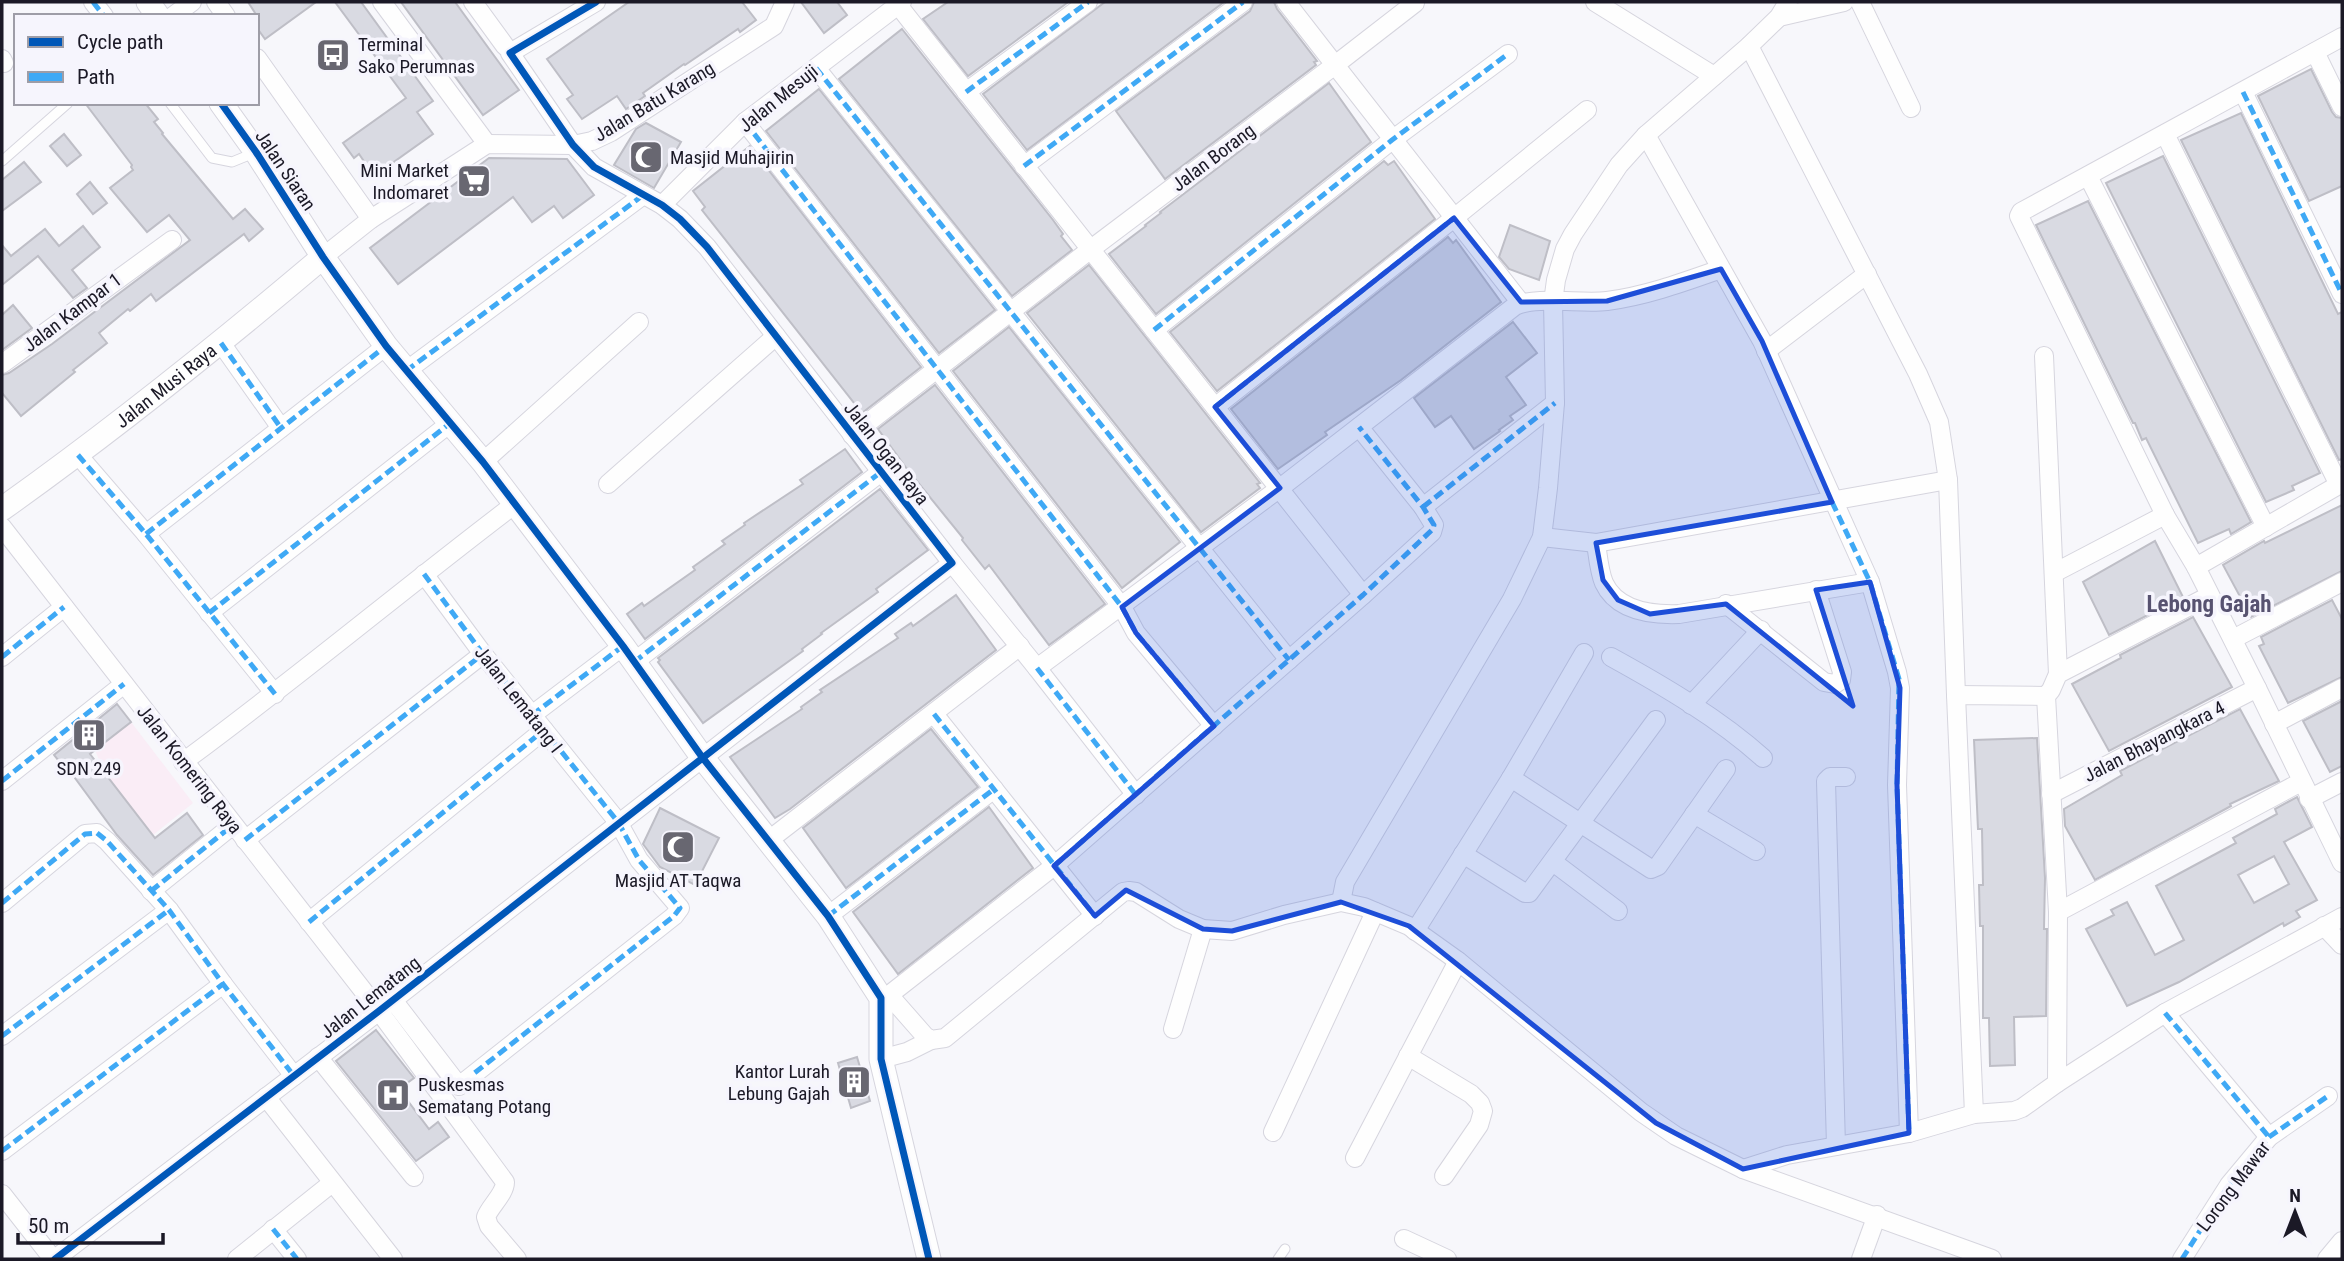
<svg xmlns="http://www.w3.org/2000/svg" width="2344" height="1261" font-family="'Roboto Condensed',sans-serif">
<rect width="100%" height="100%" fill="#f7f7fb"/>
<!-- education -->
<path fill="#faedf6" d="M131 722 193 803 153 835 103 770 95 750Z"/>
<!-- building -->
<g fill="#d9dae2" stroke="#bebec6" stroke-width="2" fill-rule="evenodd">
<path d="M248 2H316L265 39 257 28V16Z"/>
<path d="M335 2H361L433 101 417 112 433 134 374 176 359 154 354 158 343 143 406 98Z"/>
<path d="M401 2H455L519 90 483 115Z"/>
<path d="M629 2H742L756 20 740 32 738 29 685 65 684 64 643 93 645 96 626 109 617 96 582 119 567 99 573 95 547 59Z"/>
<path d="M801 2H837L847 15 824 33Z"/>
<path d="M948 2H1066L1067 3 968 76 923 19Z"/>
<path d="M1105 2H1224L1027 150 983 94Z"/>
<path d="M1254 2H1274L1277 9 1317 61 1314 62 1316 65 1165 179 1116 111 1250 11Z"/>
<path d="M902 29 1053 220 1063 234 1061 236 1072 250 1012 296 839 79Z"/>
<path d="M2311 69 2332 112 2336 117 2342 118V186L2309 201 2258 96Z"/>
<path d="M1329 83 1371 142 1156 314 1109 254 1146 226 1145 225 1161 213 1160 212Z"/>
<path d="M819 89 995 310 939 353 766 131Z"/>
<path d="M85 103H145L158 119 154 122 163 133 162 134 233 219 245 209 263 229 249 241 244 234 156 301 151 294 130 311 128 309 99 333 107 343 73 370 75 372 21 416 2 393V375L9 373 52 344 190 240 169 215 147 232 110 188 133 170 131 167 132 165Z"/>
<path d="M2241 113 2321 279 2338 314 2342 312V459L2339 460 2181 140Z"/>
<path d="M646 123 681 142 654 188 614 165 636 129Z"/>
<path d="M64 134 81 155 67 166 50 146Z"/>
<path d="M750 146 921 367 862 413 702 210 705 207 693 191Z"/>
<path d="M2163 156 2320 473 2292 486 2294 490 2266 502 2106 183Z"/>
<path d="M489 158 567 159 594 195 563 218 554 206 532 222 513 197 398 284 370 248Z"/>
<path d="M1384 161 1388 165 1394 161 1435 219 1217 391 1170 332Z"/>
<path d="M24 162 41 182 2 211V180Z"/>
<path d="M90 182 107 203 93 214 77 194Z"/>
<path d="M2088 201 2251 522 2231 534 2229 529 2198 543 2146 438 2142 440 2135 423H2133L2036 225Z"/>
<path d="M1510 225 1550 241 1539 280 1509 269 1499 257Z"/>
<path d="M83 226 100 247 72 270 87 288 73 298 38 256 2 285V245L11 256 45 229 59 246Z"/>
<path d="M1448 237 1453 243 1456 240 1501 302 1401 380 1325 432 1327 435 1278 469 1231 409Z"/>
<path d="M1089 265 1260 483 1257 484 1260 488 1201 532 1027 313Z"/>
<path d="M13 305 32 328 2 350V315Z"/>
<path d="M1513 322 1537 353 1506 377 1526 405 1510 416 1513 420 1499 430 1500 431 1474 449 1451 416 1435 427 1414 398Z"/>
<path d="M1009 327 1180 542 1122 588 953 371Z"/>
<path d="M935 385 1105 604 1049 645 989 565 985 569 962 540 963 538 907 469 878 429Z"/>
<path d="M845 449 862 472 645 639 627 614 642 603 644 606 695 570 693 567 725 544 722 541 745 525 744 523 803 484 800 480Z"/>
<path d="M880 489 928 550 876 589 878 592 821 633 822 634 802 649 803 651 703 723 658 662 660 660 658 658Z"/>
<path d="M2342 505V571L2251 617 2223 565 2264 541 2265 543Z"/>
<path d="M2155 541 2183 597 2109 635 2083 582Z"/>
<path d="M956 595 996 650 790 809 775 818 730 757 802 709 801 707 822 692 820 690 898 638 895 634 911 623 913 626Z"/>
<path d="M2332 600 2342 619V677L2288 703 2259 646 2264 644 2261 637Z"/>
<path d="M2193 617 2232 687 2109 751 2072 684 2121 658 2120 655Z"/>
<path d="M2342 701V766L2330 772 2303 721Z"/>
<path d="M117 704 131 722 90 754 155 838 187 813 203 835 153 875 117 835 69 770 67 771 54 755Z"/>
<path d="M2240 709 2279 781 2230 804 2231 806 2095 880 2065 826 2064 809 2122 775 2120 771Z"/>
<path d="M931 729 978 787 846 888 803 828Z"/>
<path d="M2037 738 2045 878 2044 929H2047L2046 1016 2014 1017 2015 1065 1990 1066 1989 1018H1983V926H1980L1979 885H1983L1982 829H1978L1974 740Z"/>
<path d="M2297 797 2312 827 2284 842 2317 900 2296 911 2300 917 2284 926 2283 923 2179 982 2127 1006 2086 929 2114 915 2111 910 2127 902 2155 955 2184 940 2156 886 2236 843 2233 838 2277 814 2275 809ZM2274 856 2289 884 2254 903 2238 875Z"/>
<path d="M989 807 1033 868 898 974 853 912Z"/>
<path d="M660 808 719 838 695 885 660 867 643 844Z"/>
<path d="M376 1030 414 1078 399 1089 429 1129 438 1122 449 1137 416 1161 336 1061Z"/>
<path d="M857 1057 870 1101 851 1108 838 1063Z"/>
</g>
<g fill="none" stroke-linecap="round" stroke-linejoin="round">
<!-- service casing -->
<g stroke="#d6d5de" stroke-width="11">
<g id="service">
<path d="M170 103 212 158 232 162 254 153"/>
<path d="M2 161 68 103"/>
<path d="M1278 1259 1285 1249"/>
</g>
</g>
<!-- minor casing -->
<g stroke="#d6d5de" stroke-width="20">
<g id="minor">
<path d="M93 2 104 16"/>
<path d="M216 2 226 16"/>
<path d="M382 2 487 144"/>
<path d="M473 2 505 46"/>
<path d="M1286 2 1335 65 1415 3"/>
<path d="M1595 2 1714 76"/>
<path d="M1860 2 1911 108"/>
<path d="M898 5 1363 595"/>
<path d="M173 16 192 2"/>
<path d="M1779 17 1844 2"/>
<path d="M2342 37 2021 212 2019 216 2165 515 2196 567 2257 688 2342 863"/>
<path d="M1749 46 1918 374 1939 422 1948 480 1956 695"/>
<path d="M2315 52 2342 107"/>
<path d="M257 58 371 219"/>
<path d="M2 59 4 63"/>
<path d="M816 68 1289 660"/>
<path d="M966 92 1088 2"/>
<path d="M2243 92 2342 294"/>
<path d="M745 122 1122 607 1136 633 1214 726"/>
<path d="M2165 134 2339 485"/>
<path d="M1646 135 1762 341 1870 582 1897 672 1900 688 1897 785 1909 1133"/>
<path d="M1024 166 1243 2"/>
<path d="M2088 176 2266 527"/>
<path d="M662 205 745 122 902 2"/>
<path d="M323 257 371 219 487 144 573 145 592 141 611 132 774 26 785 2"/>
<path d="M1154 330 1392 140 1508 54"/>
<path d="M221 343 281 428"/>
<path d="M1766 351 1867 274"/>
<path d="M2044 356 2058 674"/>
<path d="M2 364 172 240"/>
<path d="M406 371 642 196"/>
<path d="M1215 407 1454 218 1587 110"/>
<path d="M852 435 1091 249 1335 65 1521 303"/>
<path d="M78 455 146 534 275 694"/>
<path d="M483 462 639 322"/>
<path d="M608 484 776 336"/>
<path d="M1423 507 1555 403"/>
<path d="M2 527 379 1011 505 1182C505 1194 490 1206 486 1217L489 1226 517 1259"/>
<path d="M146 534 386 346"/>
<path d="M1542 537 1596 543 1948 480"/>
<path d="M1596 543C1598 556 1599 571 1604 583 1617 611 1651 615 1679 614L1870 582"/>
<path d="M952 563 1037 668 1280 488 1515 306C1535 296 1582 304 1607 301 1646 296 1684 282 1721 269"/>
<path d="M2196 567 2342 483"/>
<path d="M2054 573 2165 515"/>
<path d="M1726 604 1824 682 1835 684 1841 680 1842 672 1816 590"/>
<path d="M209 613 449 424"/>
<path d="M2233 639 2342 582"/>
<path d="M2 657 64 607"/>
<path d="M1611 657C1662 685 1720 719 1763 758"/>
<path d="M634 662 881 472"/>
<path d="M1037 668 1136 795"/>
<path d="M1691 705 1761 630"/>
<path d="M934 714 1095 916"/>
<path d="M532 715 623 646"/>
<path d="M2274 724 2342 688"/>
<path d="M183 762C296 679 403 589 515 504"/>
<path d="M1511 778 1651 869 1658 866 1726 769"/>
<path d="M2 781 124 684"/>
<path d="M2051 794 2257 688"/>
<path d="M2309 799 2342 782"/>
<path d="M1694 814 1756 851"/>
<path d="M245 840 483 654"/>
<path d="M769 840 1020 646"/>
<path d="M1463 854 1525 893H1529L1656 720"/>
<path d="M1553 862 1618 911"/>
<path d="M151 891 233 825"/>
<path d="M1341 902 1345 882 1512 599 1542 537 1548 488 1555 403 1553 302 1556 280 1565 249 1573 234 1619 165 1646 135 1749 46 1779 17 1788 2"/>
<path d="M2 903 85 834 97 833 107 841 169 910 223 984 294 1076"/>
<path d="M2058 912 2301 782"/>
<path d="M828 916 994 789"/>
<path d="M309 922 544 730"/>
<path d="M2324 926 2342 945"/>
<path d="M1415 931 1511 778 1584 653"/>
<path d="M889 995 925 1036 931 1040 945 1038 1123 892 1129 891 1136 892 1179 919 1203 929 1232 931 1284 915 1341 902 1364 907 1409 926 1458 961 1641 1112 1676 1136 1743 1169 1992 1259"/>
<path d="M881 998 889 995 1054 866 1363 595 1432 532 1434 525 1423 507 1359 427"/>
<path d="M393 1000 459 1086 674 916 680 908 639 860 618 822 483 654 424 574"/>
<path d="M2165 1013 2269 1137"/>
<path d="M1173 1029 1203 929"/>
<path d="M2 1036 169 910"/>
<path d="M1408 1056 1471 1094 1480 1103 1483 1111 1479 1125 1444 1176"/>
<path d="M318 1057 414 1177"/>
<path d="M881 1059 907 1052 931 1040"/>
<path d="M2057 1083 2165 1013 2342 917"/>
<path d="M266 1097 393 1259"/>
<path d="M1974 1114 1956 695 2046 696"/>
<path d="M1273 1132 1375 912"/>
<path d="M1836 1146 1826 781 1830 777H1846"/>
<path d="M2 1151 223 984"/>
<path d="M1355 1158 1458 961"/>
<path d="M1743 1169 1787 1155 1909 1133 1974 1114 2014 1111 2022 1108 2057 1083 2058 912 2046 696 2051 690 2058 674 2209 596"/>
<path d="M2 1194 53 1259"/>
<path d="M273 1229 297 1259"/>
<path d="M1404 1239 1447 1259"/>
<path d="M55 1259 379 1011 952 563 707 247 680 219 662 205 594 167 573 145 510 53 596 2"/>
<path d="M237 1259 332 1183"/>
<path d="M1861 1259 1877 1215"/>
<path d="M2182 1259 2229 1185 2269 1137 2328 1096"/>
<path d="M2327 1259 2342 1241"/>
</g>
</g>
<!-- tertiary casing -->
<g stroke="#d6d5de" stroke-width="25">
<g id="tertiary">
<path d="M148 2 158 16"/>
<path d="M221 103 256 152 323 257 386 346 483 462 623 646 702 757 828 916 881 998V1059L929 1259"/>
<path id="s1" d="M2 509C113 430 219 345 323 257"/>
</g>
</g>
<!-- service -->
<use href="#service" stroke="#fefefe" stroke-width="9"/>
<!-- minor -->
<use href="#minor" stroke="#fefefe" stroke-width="18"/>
<!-- tertiary -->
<use href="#tertiary" stroke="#fefefe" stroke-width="23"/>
<!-- quiet -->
<g stroke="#3fa9f5" stroke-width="5" stroke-dasharray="10 5" stroke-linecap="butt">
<path d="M93 2 104 16"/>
<path d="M816 68 1289 660"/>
<path d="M966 92 1088 2"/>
<path d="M2243 92 2342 294"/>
<path d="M745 122 1122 607 1136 633 1214 726"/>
<path d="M1024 166 1243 2"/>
<path d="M1154 330 1392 140 1508 54"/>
<path d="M221 343 281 428"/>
<path d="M406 371 642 196"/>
<path d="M1215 407 1454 218"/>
<path d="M78 455 146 534 275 694"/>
<path d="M1832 502 1870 582 1899 679 1897 785 1909 1133"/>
<path d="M1423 507 1555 403"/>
<path d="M146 534 386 346"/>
<path d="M424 574 483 654 618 822 639 860 680 908 674 916 472 1075"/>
<path d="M209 613 449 424"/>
<path d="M2 657 64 607"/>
<path d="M634 662 881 472"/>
<path d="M1037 668 1136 795"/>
<path d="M934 714 1095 916"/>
<path d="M532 715 623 646"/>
<path d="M2 781 124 684"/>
<path d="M245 840 483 654"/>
<path d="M1054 866 1363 595 1433 529 1434 525 1423 507 1359 427"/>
<path d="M151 891 233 825"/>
<path d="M2 903 85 834 97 833 107 841 169 910 223 984 294 1076"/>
<path d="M828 916 994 789"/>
<path d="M309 922 544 730"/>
<path d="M2165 1013 2269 1137"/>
<path d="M2 1036 169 910"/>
<path d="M2 1151 223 984"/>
<path d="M273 1229 297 1259"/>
<path d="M2182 1259 2229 1185 2269 1137 2328 1096"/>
</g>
<!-- cycleway casing -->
<g stroke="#f6f5fd" stroke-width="11">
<g id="cycleway">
<path d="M221 103 256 152 323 257 386 346 483 462 623 646 702 757 828 916 881 998V1059L929 1259"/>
<path d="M55 1259 379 1011 952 563 707 247 680 219 662 205 594 167 573 145 510 53 596 2"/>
</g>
</g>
<!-- cycleway -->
<use href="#cycleway" stroke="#0057b8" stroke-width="7"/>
</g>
<!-- marked area -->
<path fill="#1d4ed8" fill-opacity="0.2" stroke="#1d4ed8" stroke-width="5" stroke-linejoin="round" d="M1454 218 1521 302 1607 301 1721 269 1762 341 1832 502 1596 543 1603 580 1618 600 1650 614 1726 604 1853 706 1816 590 1870 582 1900 688 1897 785 1909 1133 1743 1169 1656 1123 1409 926 1341 902 1232 931 1203 929 1126 890 1095 916 1054 866 1214 726 1136 633 1122 607 1280 488 1215 407Z"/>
<!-- icons -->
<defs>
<g id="bus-square" transform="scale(1.75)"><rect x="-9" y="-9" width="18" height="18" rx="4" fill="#686771" stroke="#f6f5fd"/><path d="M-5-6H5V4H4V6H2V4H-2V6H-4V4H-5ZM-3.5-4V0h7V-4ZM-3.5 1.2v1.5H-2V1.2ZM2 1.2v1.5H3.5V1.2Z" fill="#fff"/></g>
<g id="mosque-square" transform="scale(1.75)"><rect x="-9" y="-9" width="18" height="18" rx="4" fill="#686771" stroke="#f6f5fd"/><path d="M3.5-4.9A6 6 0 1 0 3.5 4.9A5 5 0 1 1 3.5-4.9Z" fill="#fff"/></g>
<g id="supermarket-square" transform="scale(1.75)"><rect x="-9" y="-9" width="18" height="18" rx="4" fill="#686771" stroke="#f6f5fd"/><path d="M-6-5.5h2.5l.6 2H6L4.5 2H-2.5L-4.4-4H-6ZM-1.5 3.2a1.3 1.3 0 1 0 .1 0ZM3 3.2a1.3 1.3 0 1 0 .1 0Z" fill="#fff"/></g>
<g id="building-square" transform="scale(1.75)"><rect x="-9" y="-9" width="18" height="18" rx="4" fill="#686771" stroke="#f6f5fd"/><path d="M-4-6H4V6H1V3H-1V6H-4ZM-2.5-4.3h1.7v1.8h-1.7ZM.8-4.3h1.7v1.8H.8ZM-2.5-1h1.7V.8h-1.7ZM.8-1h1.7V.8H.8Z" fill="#fff"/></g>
<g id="hospital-square" transform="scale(1.75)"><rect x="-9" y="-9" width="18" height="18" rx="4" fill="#686771" stroke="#f6f5fd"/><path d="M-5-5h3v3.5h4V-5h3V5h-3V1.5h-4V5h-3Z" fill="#fff"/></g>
</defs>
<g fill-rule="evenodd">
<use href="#bus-square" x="333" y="55"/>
<use href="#mosque-square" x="646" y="157"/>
<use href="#supermarket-square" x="474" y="181"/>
<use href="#building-square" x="89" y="735"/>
<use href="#mosque-square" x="678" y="847"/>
<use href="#building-square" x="854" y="1082"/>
<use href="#hospital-square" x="393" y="1095"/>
</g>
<g text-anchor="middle" stroke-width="7" stroke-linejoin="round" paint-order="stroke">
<!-- poi labels -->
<g font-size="19" fill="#1b1926" stroke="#f6f5fd" text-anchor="start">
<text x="358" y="51">Terminal<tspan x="358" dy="22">Sako Perumnas</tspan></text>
<text x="670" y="164">Masjid Muhajirin</text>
<text x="449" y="177" text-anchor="end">Mini Market<tspan x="449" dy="22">Indomaret</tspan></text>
<text x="89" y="775" text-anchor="middle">SDN 249</text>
<text x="678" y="887" text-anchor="middle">Masjid AT Taqwa</text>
<text x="830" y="1078" text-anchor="end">Kantor Lurah<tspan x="830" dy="22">Lebung Gajah</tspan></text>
<text x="418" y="1091">Puskesmas<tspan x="418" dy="22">Sematang Potang</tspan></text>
</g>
<!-- street labels -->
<g font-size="19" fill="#1b1926" stroke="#f6f5fd">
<text transform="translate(778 98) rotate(-39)" y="7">Jalan Mesuji</text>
<text transform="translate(654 101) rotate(-31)" y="7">Jalan Batu Karang</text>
<text transform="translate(1213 157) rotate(-37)" y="7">Jalan Borang</text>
<text transform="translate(286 170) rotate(56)" y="7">Jalan Siaran</text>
<text transform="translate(72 312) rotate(-37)" y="7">Jalan Kampar 1</text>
<text dy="7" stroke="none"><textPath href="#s1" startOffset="205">Jalan Musi Raya</textPath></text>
<text transform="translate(887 453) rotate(52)" y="7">Jalan Ogan Raya</text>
<text transform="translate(519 699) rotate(52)" y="7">Jalan Lematang I</text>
<text transform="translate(2154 741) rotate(-27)" y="7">Jalan Bhayangkara 4</text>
<text transform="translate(190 769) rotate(52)" y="7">Jalan Komering Raya</text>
<text transform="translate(370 997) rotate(-38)" y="7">Jalan Lematang</text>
<text transform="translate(2233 1186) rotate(-53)" y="7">Lorong Mawar</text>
</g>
<!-- quarter labels -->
<g font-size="23" font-weight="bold" fill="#575270" stroke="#f6f5fd">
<text x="2209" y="612">Lebong Gajah</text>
</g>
</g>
<!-- border -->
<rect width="2344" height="1261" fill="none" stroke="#1b1926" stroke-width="7"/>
<!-- legend -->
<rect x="14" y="14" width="245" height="91" fill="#f6f5fd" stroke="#9e9da7" stroke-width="2"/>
<rect x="28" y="37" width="35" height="10" fill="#0057b8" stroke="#9e9da7" stroke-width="2"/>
<text x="77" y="49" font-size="21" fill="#1b1926">Cycle path</text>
<rect x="28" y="72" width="35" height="10" fill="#3fa9f5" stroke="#9e9da7" stroke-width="2"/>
<text x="77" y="84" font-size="21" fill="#1b1926">Path</text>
<!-- north arrow -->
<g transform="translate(2295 1212)" stroke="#f6f5fd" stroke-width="5" paint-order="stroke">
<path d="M0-5L12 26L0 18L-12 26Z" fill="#1b1926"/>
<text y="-10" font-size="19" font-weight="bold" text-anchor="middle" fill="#1b1926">N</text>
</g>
<!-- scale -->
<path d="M18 1233v10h145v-10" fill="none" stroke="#1b1926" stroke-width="3.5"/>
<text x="28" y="1233" font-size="21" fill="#1b1926" stroke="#f6f5fd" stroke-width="5" paint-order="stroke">50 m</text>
</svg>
